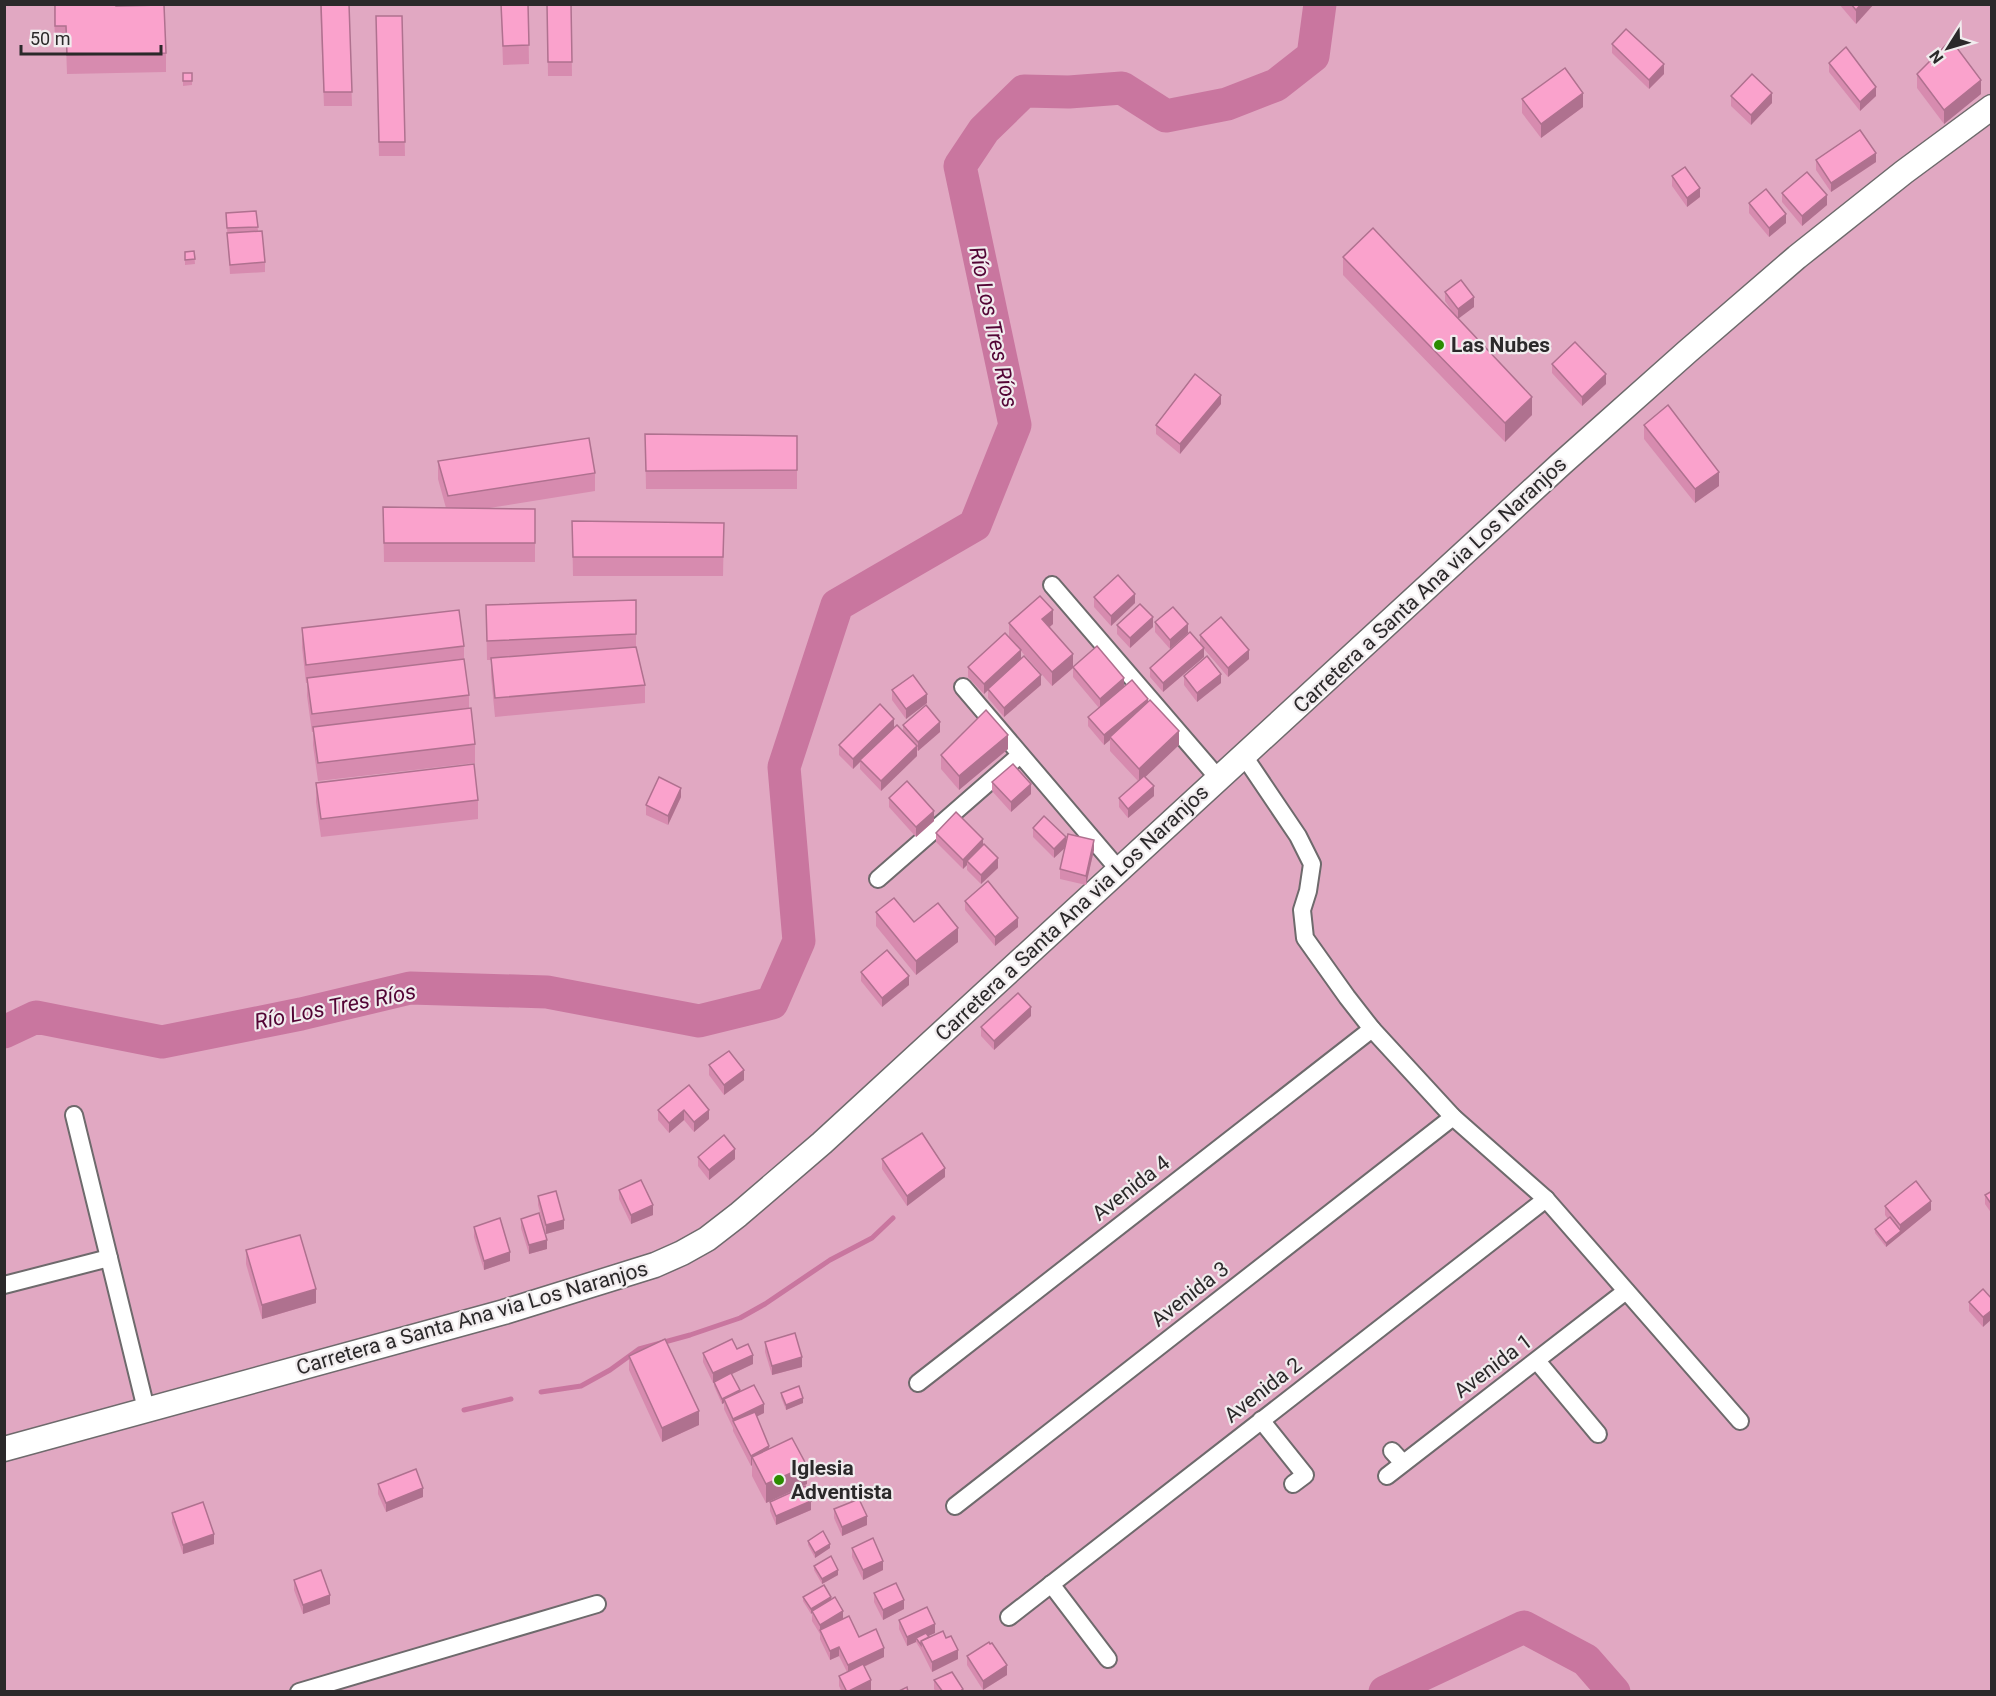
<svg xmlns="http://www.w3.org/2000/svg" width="1996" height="1696" font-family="Roboto,sans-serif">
<rect width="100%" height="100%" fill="#e4dfe1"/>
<!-- green -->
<path fill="#e1a8c2" d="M5 5H1991V1691L5 1692Z"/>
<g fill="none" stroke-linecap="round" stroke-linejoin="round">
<!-- stream -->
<g stroke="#c9769f" stroke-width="5">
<path d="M541 1392 581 1386 610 1370 639 1349 690 1335 740 1318 765 1304 830 1260 872 1238 893 1218"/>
<path d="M464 1410 511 1399"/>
</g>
<!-- river -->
<g stroke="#c9769f" stroke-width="33">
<path d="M4 1032 36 1017 162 1042 301 1014 410 988 547 992 699 1021 772 1003 799 941 784 767 837 605 975 525 1015 425 960 166 984 130 1024 91 1069 92 1122 88 1166 116 1227 104 1276 85 1313 56 1320 4"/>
<path d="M1385 1692 1524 1627 1586 1660 1614 1692"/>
</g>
<!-- minor casing -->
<g stroke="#6e6a6c" stroke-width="20">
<g id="minor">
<path d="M1052 585 1219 779"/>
<path d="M963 687 1119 870"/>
<path d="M1244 756 1298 836 1312 864 1308 891 1302 910 1305 938 1347 997 1372 1029 1453 1117 1546 1199 1740 1421"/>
<path d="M878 879 1020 755"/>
<path d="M74 1115 146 1409"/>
<path d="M4 1285 109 1258"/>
<path d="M1537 1361 1598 1434"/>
<path d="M918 1383 1372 1029"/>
<path d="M1261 1420 1305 1475 1293 1484"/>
<path d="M1392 1451 1403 1463"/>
<path d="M1387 1476 1626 1291"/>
<path d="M955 1506 1453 1117"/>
<path d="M1051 1584 1108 1659"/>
<path d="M1009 1617 1546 1199"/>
<path d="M299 1692 597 1604"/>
</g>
</g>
<!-- secondary casing -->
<g stroke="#6e6a6c" stroke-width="27">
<path id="secondary" d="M4 1449 504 1312 655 1265 682 1253 707 1239 738 1215 822 1143 1561 464 1688 351 1797 257 1904 172 1992 107"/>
</g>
<!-- minor -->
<use href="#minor" stroke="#fff" stroke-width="16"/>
<!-- secondary -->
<use href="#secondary" stroke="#fff" stroke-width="24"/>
</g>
<!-- wall -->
<g fill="#d78baf">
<path d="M54 4H116V6L166 53V72L67 74 66 44 55 45Z"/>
<path d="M320 4H349L352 106H324Z"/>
<path d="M501 4H528L529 64 503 65Z"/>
<path d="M547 4H571L572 76H548Z"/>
<path d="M1839 4H1874L1856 24Z"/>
<path d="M376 16H402L405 156H379Z"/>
<path d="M1612 44 1664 74 1649 89 1612 53Z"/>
<path d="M1829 63 1876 96 1860 111 1829 72Z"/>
<path d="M183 73H192V85L183 86Z"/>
<path d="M1917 74 1981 94 1944 124 1917 88Z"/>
<path d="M1731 96 1772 103 1751 125 1731 106Z"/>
<path d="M1522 99 1583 107 1541 138 1522 113Z"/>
<path d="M1816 160 1876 162 1831 192 1816 170Z"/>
<path d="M1672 176 1700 197 1687 207 1672 186Z"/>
<path d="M1782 193 1827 205 1802 226 1782 202Z"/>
<path d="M1749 203 1786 223 1769 237 1749 213Z"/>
<path d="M256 211 258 231 265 262V272L230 274 226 213Z"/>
<path d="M194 251 195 264 185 265V252Z"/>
<path d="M1343 257 1456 317 1445 301V292L1474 307 1458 318 1532 415 1505 442 1343 275Z"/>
<path d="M1552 364 1606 384 1582 406 1552 373Z"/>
<path d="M1221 404 1180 454 1156 434V425Z"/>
<path d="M1644 425 1719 486 1695 503 1644 439Z"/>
<path d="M645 434 797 436V489H646Z"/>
<path d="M438 461 595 473V491L489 508 535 509V562H384L383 507 446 508 438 479Z"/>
<path d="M572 521 724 523 723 576H573Z"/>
<path d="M1094 597 1135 603 1111 626 1094 607Z"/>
<path d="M636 600V647L645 685V703L495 717 491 676V660H487L486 605Z"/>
<path d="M1155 622 1188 633 1170 649 1155 632Z"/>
<path d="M1009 623 1053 624 1049 627 1073 668 1052 686 1021 651V659L1041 685 1004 717 988 698V690L984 694 968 677V667L1009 637Z"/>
<path d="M1117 625 1153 627 1130 648 1117 634Z"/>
<path d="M302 628 464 646V659L469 695V708L475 744V763L318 781 313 745V732H312L307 696V683H306L302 647Z"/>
<path d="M1200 635 1249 659 1228 677 1204 649V657L1163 692 1150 677V668L1200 643Z"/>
<path d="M1073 667 1124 687 1148 702 1179 745 1145 777 1154 796 1128 818 1119 807V798L1138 781 1110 751V740L1104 745 1088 726V717L1099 708 1073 677Z"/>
<path d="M1184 676 1221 683 1197 702 1184 685Z"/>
<path d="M892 690 927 703 906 719 892 700Z"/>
<path d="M903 725 940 732 918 751 917 750V756L881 791 860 769V762L853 769 839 755V745L894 727 903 732Z"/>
<path d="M1008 749 959 790 941 769V755Z"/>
<path d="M992 782 1031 794 1011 812 992 791Z"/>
<path d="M316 783 478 800V819L321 837 316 802Z"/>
<path d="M681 797 668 825 646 815V805Z"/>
<path d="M889 798 934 821 916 837 889 807Z"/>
<path d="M1033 828 1066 846 1094 850 1086 885 1060 879V869L1065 847 1054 858 1033 837Z"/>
<path d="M936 833 983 844 998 868 981 884 967 870V865L963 869 936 842Z"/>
<path d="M965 901 1018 927 995 946 965 910Z"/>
<path d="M876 912 914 922 958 942 916 975 876 926Z"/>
<path d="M861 972 909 985 882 1007 861 981Z"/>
<path d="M1031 1016 994 1050 981 1036V1027Z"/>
<path d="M709 1065 744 1080 724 1095 709 1075Z"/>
<path d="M689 1085 709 1119 694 1132 684 1120 669 1133 658 1120V1110Z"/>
<path d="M698 1157 735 1159 709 1180 698 1166Z"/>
<path d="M882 1159 945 1177 907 1206 882 1169Z"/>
<path d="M619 1190 653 1215 631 1224 619 1199Z"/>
<path d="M1992 1191V1214L1985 1204V1195Z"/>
<path d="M538 1196 564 1229 546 1234 538 1205Z"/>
<path d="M1885 1206 1931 1210 1886 1247 1875 1233V1229L1888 1219 1885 1215Z"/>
<path d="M521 1219 547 1249 529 1254 521 1228Z"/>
<path d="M474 1227 510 1261 484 1270 474 1237Z"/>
<path d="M246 1250 316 1303 262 1319 246 1264Z"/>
<path d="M1992 1299 1983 1327 1969 1311V1302Z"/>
<path d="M765 1342 802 1367 772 1375 765 1352Z"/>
<path d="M737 1349 753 1364 732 1374 740 1392 764 1413 757 1416 769 1449 807 1484 766 1503 752 1476V1465L751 1466 733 1431V1428L724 1409V1403L722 1404 714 1386V1382L713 1383 703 1362V1353Z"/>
<path d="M629 1356 699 1425 662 1442 629 1370Z"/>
<path d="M781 1393 803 1403 786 1410 781 1397Z"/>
<path d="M378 1484 423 1497 386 1512 378 1494Z"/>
<path d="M770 1502 811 1510 776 1525 770 1511Z"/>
<path d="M834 1509 867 1525 842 1536 834 1518Z"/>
<path d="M172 1513 214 1544 183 1554 172 1522Z"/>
<path d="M808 1541 830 1548 815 1558 808 1545Z"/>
<path d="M852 1548 883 1570 863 1580 852 1557Z"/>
<path d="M814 1566 838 1575 822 1584 814 1570Z"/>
<path d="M294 1580 330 1604 303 1614 294 1590Z"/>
<path d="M874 1593 904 1609 883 1620 874 1602Z"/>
<path d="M803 1597 831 1600 843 1619 859 1637 884 1657 864 1667 871 1690 867 1692H842L839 1686V1676L847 1672 839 1656 830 1660 820 1639V1634L812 1621V1613L811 1614 803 1601Z"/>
<path d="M899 1620 935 1633 928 1636 929 1637 946 1638 958 1659 932 1672 921 1650 916 1642 907 1646 899 1629Z"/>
<path d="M967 1656 1007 1675 983 1690 967 1665Z"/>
<path d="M934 1680 963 1692H936L934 1689Z"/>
</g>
<!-- shaded-wall -->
<g fill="#af718f">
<path d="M1861 4H1874L1856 24V10Z"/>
<path d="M1664 64V74L1649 89V80Z"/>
<path d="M1981 80V94L1944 124V110Z"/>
<path d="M1876 87V96L1860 111V102Z"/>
<path d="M1583 93V107L1541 138V124Z"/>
<path d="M1772 93V103L1751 125V115Z"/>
<path d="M1876 153V162L1831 192V183Z"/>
<path d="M1700 188V197L1687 207V198Z"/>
<path d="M1827 195V205L1802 226V216Z"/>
<path d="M1786 214V223L1769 237V228Z"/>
<path d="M1474 297V307L1458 319V309Z"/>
<path d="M1606 374V384L1582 406V397Z"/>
<path d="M1221 395V404L1180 454V444Z"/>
<path d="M1532 397V415L1505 442V423Z"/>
<path d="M1719 472V486L1695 503V489Z"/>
<path d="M1135 594V603L1111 626V616Z"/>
<path d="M1053 610V624L1042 634V619Z"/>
<path d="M1153 617V627L1130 648V638Z"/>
<path d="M1188 624V633L1170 649V640Z"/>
<path d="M1204 648V657L1163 692V683Z"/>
<path d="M1021 650V659L984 694V684Z"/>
<path d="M1249 650V659L1228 677V668Z"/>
<path d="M1073 654V668L1052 686V672Z"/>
<path d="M1221 674V683L1197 702V693Z"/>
<path d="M1041 675V685L1004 717V708Z"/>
<path d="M1124 678V688L1100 709V699Z"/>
<path d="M927 694V703L906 719V709Z"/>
<path d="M1148 699V708L1110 737V740L1104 745V735Z"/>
<path d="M894 719V728L853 769V759Z"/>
<path d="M940 722V732L918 751V742Z"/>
<path d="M1179 731V745L1139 783V769Z"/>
<path d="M1008 735V749L959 790V776Z"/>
<path d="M917 746V756L881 791V781Z"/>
<path d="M1031 784V794L1011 812V802Z"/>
<path d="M1154 786V796L1128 818V809Z"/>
<path d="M681 788V797L668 825V816Z"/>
<path d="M934 811V821L916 837V827Z"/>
<path d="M1066 837V847L1054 858V849Z"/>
<path d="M983 839V848L967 861V865L963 869V860Z"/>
<path d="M1094 840V850L1086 885V876Z"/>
<path d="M998 858V868L981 884V875Z"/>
<path d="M1018 918V927L995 946V937Z"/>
<path d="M958 928V942L916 975V961Z"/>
<path d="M909 976V985L882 1007V998Z"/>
<path d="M1031 1007V1016L994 1050V1041Z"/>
<path d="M744 1070V1080L724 1095V1085Z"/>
<path d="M684 1110V1120L669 1133V1123Z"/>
<path d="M709 1110V1119L694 1132V1122Z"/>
<path d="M735 1149V1159L709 1180V1170Z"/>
<path d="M945 1168V1177L907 1206V1196Z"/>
<path d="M1931 1201V1210L1886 1247V1243L1900 1232V1225Z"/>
<path d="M653 1205V1215L631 1224V1215Z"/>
<path d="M564 1220V1229L546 1234V1225Z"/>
<path d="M547 1240V1249L529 1254V1245Z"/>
<path d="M510 1252V1261L484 1270V1261Z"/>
<path d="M316 1289V1303L262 1319V1305Z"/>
<path d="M1992 1310V1319L1983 1327V1317Z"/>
<path d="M753 1355V1364L713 1383V1373Z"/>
<path d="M802 1357V1367L772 1375V1366Z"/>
<path d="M740 1390V1395L724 1399V1403L722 1404V1399Z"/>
<path d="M803 1398V1403L786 1410V1405Z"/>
<path d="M764 1404V1413L736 1427 733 1421V1428V1419Z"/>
<path d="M699 1411V1425L662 1442V1428Z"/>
<path d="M769 1446V1455L752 1457V1465L751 1466V1456Z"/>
<path d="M807 1466V1484L766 1503V1484Z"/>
<path d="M423 1488V1497L386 1512V1503Z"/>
<path d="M811 1501V1510L776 1525V1516Z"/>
<path d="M867 1516V1525L842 1536V1527Z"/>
<path d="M214 1534V1544L183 1554V1545Z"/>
<path d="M830 1544V1548L815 1558V1553Z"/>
<path d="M883 1561V1570L863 1580V1570Z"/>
<path d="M838 1570V1575L822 1584V1579Z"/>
<path d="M330 1595V1604L303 1614V1605Z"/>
<path d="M831 1597V1602L812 1611V1613L811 1614V1609Z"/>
<path d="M904 1600V1609L883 1620V1610Z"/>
<path d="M843 1611V1620L820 1630V1634V1625Z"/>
<path d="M935 1624V1633L918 1641 916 1638V1642L907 1646V1637Z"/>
<path d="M839 1647V1656L830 1660V1651Z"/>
<path d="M884 1648V1657L848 1674V1665Z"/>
<path d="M958 1650V1659L932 1672V1662Z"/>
<path d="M1007 1665V1675L983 1690V1681Z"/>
<path d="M871 1680V1690L867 1692H848Z"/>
</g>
<!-- building -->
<g fill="#faa2cc" stroke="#af718f" stroke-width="1.5">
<path d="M55 4H116V6L164 5 166 53 67 55 66 26H55Z"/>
<path d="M321 4H349L352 92H324Z"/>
<path d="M501 4H528L529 45 503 46Z"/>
<path d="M547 4H571L572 62H548Z"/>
<path d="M1851 4H1861L1856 10Z"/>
<path d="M376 16H402L405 142H379Z"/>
<path d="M1626 29 1664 64 1649 80 1612 44Z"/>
<path d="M1951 40 1981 80 1944 110 1917 74Z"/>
<path d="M1846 47 1876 87 1860 102 1829 63Z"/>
<path d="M1565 68 1583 93 1541 124 1522 99Z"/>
<rect x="183" y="73" width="9" height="8"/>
<path d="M1752 74 1772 93 1751 115 1731 96Z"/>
<path d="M1860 130 1876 153 1831 183 1816 160Z"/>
<path d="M1685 167 1700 188 1687 198 1672 176Z"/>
<path d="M1807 172 1827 195 1802 216 1782 193Z"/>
<path d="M1766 189 1786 214 1769 228 1749 203Z"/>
<path d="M256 211 258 227 227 228 226 213Z"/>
<path d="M1373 228 1532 397 1505 423 1343 257Z"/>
<path d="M262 231 265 262 230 265 227 233Z"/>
<path d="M194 251 195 259 185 260V252Z"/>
<path d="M1461 280 1474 297 1458 309 1445 292Z"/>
<path d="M1575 342 1606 374 1582 397 1552 364Z"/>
<path d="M1195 374 1221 395 1180 444 1156 425Z"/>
<path d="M1668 405 1719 472 1695 489 1644 425Z"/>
<path d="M645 434 797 436V470L646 471Z"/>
<path d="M589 438 595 473 448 496 438 461Z"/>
<path d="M383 507 535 509V543H384Z"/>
<path d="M572 521 724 523 723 557H573Z"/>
<path d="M1118 575 1135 594 1111 616 1094 597Z"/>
<path d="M1040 596 1053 610 1042 619 1073 654 1052 672 1009 623Z"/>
<path d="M636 600V634L487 641 486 605Z"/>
<path d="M1140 604 1153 617 1130 638 1117 625Z"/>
<path d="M1173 607 1188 624 1170 640 1155 622Z"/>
<path d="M459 610 464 646 306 665 302 628Z"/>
<path d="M1221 617 1249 650 1228 668 1200 635Z"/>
<path d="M1190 632 1204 648 1163 683 1150 668Z"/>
<path d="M1005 633 1021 650 984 684 968 667Z"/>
<path d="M1097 646 1124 678 1100 699 1073 667Z"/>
<path d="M636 647 645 685 495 698 491 658Z"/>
<path d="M1024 656 1041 675 1004 708 988 689Z"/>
<path d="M1207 656 1221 674 1197 693 1184 676Z"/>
<path d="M464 659 469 695 312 714 307 678Z"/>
<path d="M913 675 927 694 906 709 892 690Z"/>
<path d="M1132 680 1148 699 1104 735 1088 717Z"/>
<path d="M1150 700 1179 731 1139 769 1110 737Z"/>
<path d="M880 704 894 719 853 759 839 745Z"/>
<path d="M926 705 940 722 918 742 903 725Z"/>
<path d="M471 708 475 744 318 763 313 727Z"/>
<path d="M986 710 1008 735 959 776 941 755Z"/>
<path d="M897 725 917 746 881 781 860 760Z"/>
<path d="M474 764 478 800 321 819 316 783Z"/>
<path d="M1013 764 1031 784 1011 802 992 782Z"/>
<path d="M1144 776 1154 786 1128 809 1119 798Z"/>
<path d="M659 777 681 788 668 816 646 805Z"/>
<path d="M907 781 934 811 916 827 889 798Z"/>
<path d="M956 812 983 839 963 860 936 833Z"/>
<path d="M1044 816 1066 837 1054 849 1033 828Z"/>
<path d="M1068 834 1094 840 1086 876 1060 869Z"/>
<path d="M984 844 998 858 981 875 967 861Z"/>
<path d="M988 881 1018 918 995 937 965 901Z"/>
<path d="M894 898 914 922 938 903 958 928 916 961 876 912Z"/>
<path d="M887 950 909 976 882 998 861 972Z"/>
<path d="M1018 993 1031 1007 994 1041 981 1027Z"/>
<path d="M729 1051 744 1070 724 1085 709 1065Z"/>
<path d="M689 1085 709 1110 694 1122 684 1110 669 1123 658 1110Z"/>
<path d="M922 1133 945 1168 907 1196 882 1159Z"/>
<path d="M724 1135 735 1149 709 1170 698 1157Z"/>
<path d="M641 1180 653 1205 631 1215 619 1190Z"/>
<path d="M1916 1181 1931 1201 1900 1225 1885 1206Z"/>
<path d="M556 1191 564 1220 546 1225 538 1196Z"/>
<path d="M1992 1191V1205L1985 1195Z"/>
<path d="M539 1213 547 1240 529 1245 521 1219Z"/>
<path d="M1890 1217 1901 1231 1886 1243 1875 1229Z"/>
<path d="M500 1218 510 1252 484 1261 474 1227Z"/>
<path d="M300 1235 316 1289 262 1305 246 1250Z"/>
<path d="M1983 1289 1992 1299V1310L1983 1317 1969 1302Z"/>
<path d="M795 1333 802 1357 772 1366 765 1342Z"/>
<path d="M665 1339 699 1411 662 1428 629 1356Z"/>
<path d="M732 1339 737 1349 748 1344 753 1355 713 1373 703 1353Z"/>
<path d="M731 1373 740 1390 722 1399 714 1382Z"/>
<path d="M754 1385 764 1404 733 1419 724 1399Z"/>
<path d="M799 1386 803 1398 786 1405 781 1393Z"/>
<path d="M755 1412 769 1446 751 1456 733 1421Z"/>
<path d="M792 1438 807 1466 766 1484 752 1457Z"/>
<path d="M416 1469 423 1488 386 1503 378 1484Z"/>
<path d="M805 1486 811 1501 776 1516 770 1502Z"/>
<path d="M859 1499 867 1516 842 1527 834 1509Z"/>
<path d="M203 1502 214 1534 183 1545 172 1513Z"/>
<path d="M823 1531 830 1544 815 1553 808 1541Z"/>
<path d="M873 1538 883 1561 863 1570 852 1548Z"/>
<path d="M831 1556 838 1570 822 1579 814 1566Z"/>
<path d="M321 1570 330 1595 303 1605 294 1580Z"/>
<path d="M896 1583 904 1600 883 1610 874 1593Z"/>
<path d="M824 1585 831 1597 811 1609 803 1597Z"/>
<path d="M835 1597 843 1611 820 1625 812 1611Z"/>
<path d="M927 1607 935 1624 907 1637 899 1620Z"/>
<path d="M849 1616 859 1637 876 1629 884 1648 848 1665 839 1647 830 1651 820 1630Z"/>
<path d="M943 1631 946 1638 951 1636 958 1650 932 1662 921 1641Z"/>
<path d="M926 1633 929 1637 921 1641V1645L916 1638Z"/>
<path d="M989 1642 990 1644 992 1643 1007 1665 983 1681 967 1656Z"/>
<path d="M863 1664 871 1680 847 1692 839 1676Z"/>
<path d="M952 1672 963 1689 959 1692H943L934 1680Z"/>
<path d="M907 1687 908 1692H897Z"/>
</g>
<!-- markers -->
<g fill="#2b8c01" stroke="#f1ecee" stroke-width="2">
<circle cx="1439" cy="345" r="6"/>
<circle cx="779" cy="1480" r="6"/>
</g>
<g text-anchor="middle" stroke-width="4.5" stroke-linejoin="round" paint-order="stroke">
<!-- poi labels -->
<g font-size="21" font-weight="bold" fill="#2b292a" stroke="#f1ecee" text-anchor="start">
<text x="1451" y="352">Las Nubes</text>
<text x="791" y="1475">Iglesia<tspan x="791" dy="24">Adventista</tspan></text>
</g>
<!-- street labels -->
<g font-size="21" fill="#2b292a" stroke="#f1ecee">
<text transform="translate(1430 585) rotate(-43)" y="7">Carretera a Santa Ana via Los Naranjos</text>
<text transform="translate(1072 913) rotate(-43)" y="7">Carretera a Santa Ana via Los Naranjos</text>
<text transform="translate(1131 1188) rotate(-38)" y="7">Avenida 4</text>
<text transform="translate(1190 1294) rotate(-38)" y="7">Avenida 3</text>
<text transform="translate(472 1318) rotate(-16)" y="7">Carretera a Santa Ana via Los Naranjos</text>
<text transform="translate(1493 1366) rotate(-37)" y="7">Avenida 1</text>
<text transform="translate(1263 1390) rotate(-38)" y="7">Avenida 2</text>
</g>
<!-- water labels -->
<g font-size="22" font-style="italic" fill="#530535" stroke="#f1ecee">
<text transform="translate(994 327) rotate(78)" y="8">Río Los Tres Ríos</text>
<text transform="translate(335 1006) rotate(-11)" y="8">Río Los Tres Ríos</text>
</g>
</g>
<!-- border -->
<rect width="1996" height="1696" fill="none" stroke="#2b292a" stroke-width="12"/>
<!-- north arrow -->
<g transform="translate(1948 48) rotate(233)" stroke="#f1ecee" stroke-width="4.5" paint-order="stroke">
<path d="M0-4.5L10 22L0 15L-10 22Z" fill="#2b292a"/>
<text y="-9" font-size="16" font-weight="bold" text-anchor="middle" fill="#2b292a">N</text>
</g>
<!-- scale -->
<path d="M21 45v9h140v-9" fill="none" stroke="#2b292a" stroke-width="3"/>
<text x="30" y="45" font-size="18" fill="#2b292a" stroke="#f1ecee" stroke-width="4.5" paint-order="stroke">50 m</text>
</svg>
